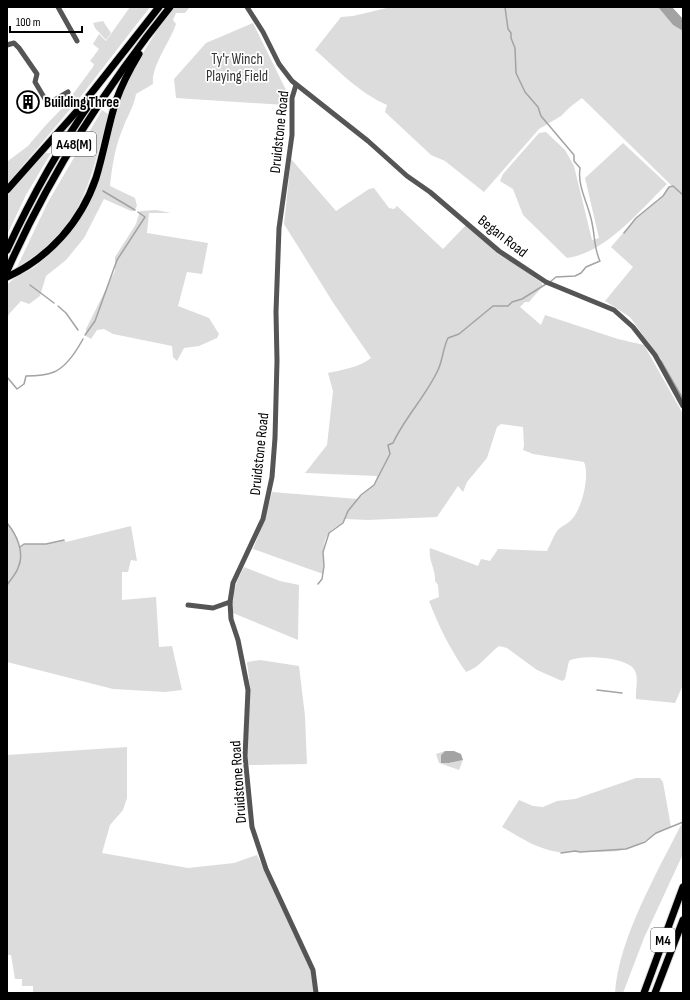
<svg xmlns="http://www.w3.org/2000/svg" width="690" height="1000" font-family="'Sofia Sans Condensed',sans-serif">
<rect width="100%" height="100%" fill="#fff"/>
<!-- green -->
<g fill="#dcdcdc">
<path d="M130 7H150L78 100 7 184 8 161 28 146 45 126 73 97V94L93 67 94 64 90 61 99 49 93 44 99 34 106 41Z"/>
<path d="M174 7H190L185 13H176L173 20 176 24C170 42 151 66 153 84L136 94C134 107 127 116 123 128 115 146 112 167 110 186L135 198 137 206 134 211H131L104 199 84 238 66 260 46 276 40 296 29 304 21 301 9 314 7 320 8 284C16 275 27 273 36 266 58 248 75 229 89 204 107 172 109 133 120 99 129 74 157 28 174 7Z"/>
<path d="M391 7H658L673 25 683 31V400L658 356 630 317 605 301 633 267 611 247 636 218 663 196 669 187 672 186 582 98 570 107 561 116 539 129 484 192 445 161 431 155 385 112 387 105C359 93 337 69 315 50L341 17 353 16Z"/>
<path d="M103 21 111 33 106 40 95 28 93 23Z"/>
<path d="M253 23 285 88 288 95 285 105 176 98 174 79 206 43Z"/>
<path d="M102 110 108 114C90 182 83 229 17 267L48 202Z"/>
<path d="M546 132 565 150 574 166 592 240 599 238 585 178 623 143 667 184C640 210 606 253 567 258L523 215 513 189 500 181 503 174 539 133Z"/>
<path d="M47 153H51L26 195 7 235V196L44 154Z"/>
<path d="M291 159 336 211 369 189 374 188 389 208 394 209 397 206 443 249 466 225 494 249 542 283V287L529 302H525L520 307 541 325 545 315 618 339 644 345 683 414V685L675 703 636 699C635 689 640 676 633 668 624 657 580 654 569 661L565 679 562 681 537 670 507 648 499 646C488 654 479 668 466 672 450 649 439 627 429 601L439 597 438 585 435 581C436 570 428 560 430 548L478 566 481 559 490 561 498 549 547 551C550 545 553 537 557 531 561 526 568 524 572 519 582 509 590 475 584 462L533 454 523 450 524 446 523 427 501 424 497 427 487 458 467 482 463 492 458 486 437 517 368 520 345 519C341 526 333 527 329 533 320 544 325 561 323 574L253 549 266 516 272 492 358 499 374 485 377 476 305 473 327 445 333 391 328 373C342 370 360 367 371 358L334 304 284 224Z"/>
<path d="M156 210 171 213H149L147 233 208 243 202 274 187 272 178 306 209 318 219 334 217 338 199 346 184 348 177 361 173 357 172 346 113 334 104 329 97 330 91 339 86 336V329L115 271V257L136 224 140 211Z"/>
<path d="M7 523 13 530 20 547 24 544H46L64 540 66 542 131 526 137 561 131 560 128 572H122V600L156 597 159 647 172 646 182 690 165 692 113 689 7 662Z"/>
<path d="M244 567 280 581 299 585 298 640 233 613C232 594 235 584 244 567Z"/>
<path d="M260 660 299 666 305 716 307 764 249 765 247 757 250 687 247 662Z"/>
<path d="M127 747V798L123 810 110 825 102 853 188 868 234 863 257 855 311 970 314 993H33V986H22V979H15L11 955H7V755Z"/>
<path d="M445 751 441 755V763H449L463 760 459 770 439 763 436 754Z"/>
<path d="M636 778H660L663 782 671 827C655 833 643 844 626 849 612 854 595 850 580 852 572 850 566 854 558 852 537 849 521 838 502 827L519 800 533 806 543 807 557 801 575 799Z"/>
<path d="M683 821V854L644 938 623 993H615C619 937 658 871 683 821Z"/>
</g>
<!-- water -->
<g fill="#a3a3a3">
<path d="M658 7H672L683 19V31L673 25Z"/>
<path d="M445 751H454L461 754 463 760 449 763H441V755Z"/>
</g>
<g fill="none" stroke-linecap="round" stroke-linejoin="round">
<!-- stream -->
<g stroke="#a3a3a3" stroke-width="1.5">
<path d="M505 7 508 29 511 33V38L515 48 516 73 525 92 538 107 541 116 574 155V161L580 168C577 187 589 205 592 223 595 236 594 249 600 261L586 267 581 273 575 276 556 277 550 282"/>
<path d="M103 191 135 210"/>
<path d="M624 233 636 218 663 196 669 187 673 186 683 195"/>
<path d="M30 285 54 303"/>
<path d="M58 306 66 313 78 330"/>
<path d="M85 335 95 321 117 260 145 217 138 212"/>
<path d="M661 361 683 399"/>
<path d="M7 377 17 389 24 384 26 376C34 376 47 375 54 372 66 367 77 350 83 339"/>
<path d="M7 523C17 535 25 553 18 568 16 574 11 579 7 585"/>
<path d="M20 547 24 544H46L64 540"/>
<path d="M318 584 322 579 324 566 323 552 329 533 343 523 348 511 361 495 374 485 390 454 388 445 393 443C405 417 426 396 438 370 443 359 443 348 448 338L459 334 493 306H508L512 302 522 299 546 284"/>
<path d="M597 690 622 693"/>
<path d="M7 760V775"/>
<path d="M561 853 575 851 580 852 626 849 645 842 656 833 683 822"/>
</g>
<!-- highway casing -->
<g stroke="#dbdbdb" stroke-width="9">
<g id="highway">
<path d="M7 190 78 110 159 7"/>
<path d="M7 250C31 198 60 146 93 99"/>
<path d="M7 271C49 176 105 88 170 7"/>
<path d="M7 277C49 258 81 222 96 178 104 152 108 126 116 101 122 84 130 69 139 54"/>
<path d="M644 993 683 887"/>
<path d="M655 993 683 920"/>
</g>
</g>
<!-- minor -->
<g stroke="#555" stroke-width="5">
<path d="M58 7 77 41"/>
<path d="M247 7 263 32 279 64 292 81 368 141 407 176 430 192 499 251 546 282 614 310 633 327 655 355 683 406"/>
<path d="M7 45 14 43 19 48 37 74 35 82 48 104 68 92"/>
<path d="M296 85 292 98V135L279 228 276 312 277 361 275 438 272 477 263 519 233 583 230 602 231 619 238 640 248 690 245 756 252 827 266 869 313 970 316 993"/>
<path d="M188 605 213 608 230 602"/>
</g>
<!-- highway -->
<use href="#highway" stroke="#000" stroke-width="7"/>
</g>
<!-- icons -->
<defs>
<g id="building-ring" transform="scale(1.15)"><circle r="9.5" fill="#fff" stroke="#000" stroke-width="1.5"/><path d="M-4-6H4V6H1V3H-1V6H-4ZM-2.5-4.3h1.7v1.8h-1.7ZM.8-4.3h1.7v1.8H.8ZM-2.5-1h1.7V.8h-1.7ZM.8-1h1.7V.8H.8Z" fill="#000"/></g>
</defs>
<g fill-rule="evenodd">
<use href="#building-ring" x="28" y="102"/>
</g>
<g text-anchor="middle" stroke-width="3.5" stroke-linejoin="round" paint-order="stroke">
<!-- shield labels -->
<g fill="#fff" stroke="#4c4c4c" stroke-width="1">
<rect x="52" y="132" width="44" height="24" rx="3"/>
<rect x="651" y="928" width="24" height="24" rx="3"/>
</g>
<g font-size="14" font-weight="bold" fill="#000">
<text x="74" y="149">A48(M)</text>
<text x="663" y="945">M4</text>
</g>
<!-- park labels -->
<g font-size="15" fill="#333" stroke="#fff">
<text x="237" y="64">Ty'r Winch<tspan x="237" dy="17">Playing Field</tspan></text>
</g>
<!-- poi labels -->
<g font-size="15" font-weight="bold" fill="#000" stroke="#fff" text-anchor="start">
<text x="44" y="107">Building Three</text>
</g>
<!-- street labels -->
<g font-size="15" fill="#000" stroke="#fff">
<text transform="translate(279 132) rotate(-84)" y="5">Druidstone Road</text>
<text transform="translate(503 236) rotate(38)" y="5">Began Road</text>
<text transform="translate(259 454) rotate(-84)" y="5">Druidstone Road</text>
<text transform="translate(238 782) rotate(-94)" y="5">Druidstone Road</text>
</g>
</g>
<!-- border -->
<rect width="690" height="1000" fill="none" stroke="#000000" stroke-width="16"/>
<!-- scale -->
<path d="M10 26v6h72v-6" fill="none" stroke="#000000" stroke-width="2"/>
<text x="16" y="26" font-size="12" fill="#000000" stroke="#ffffff" stroke-width="3" paint-order="stroke">100 m</text>
</svg>
